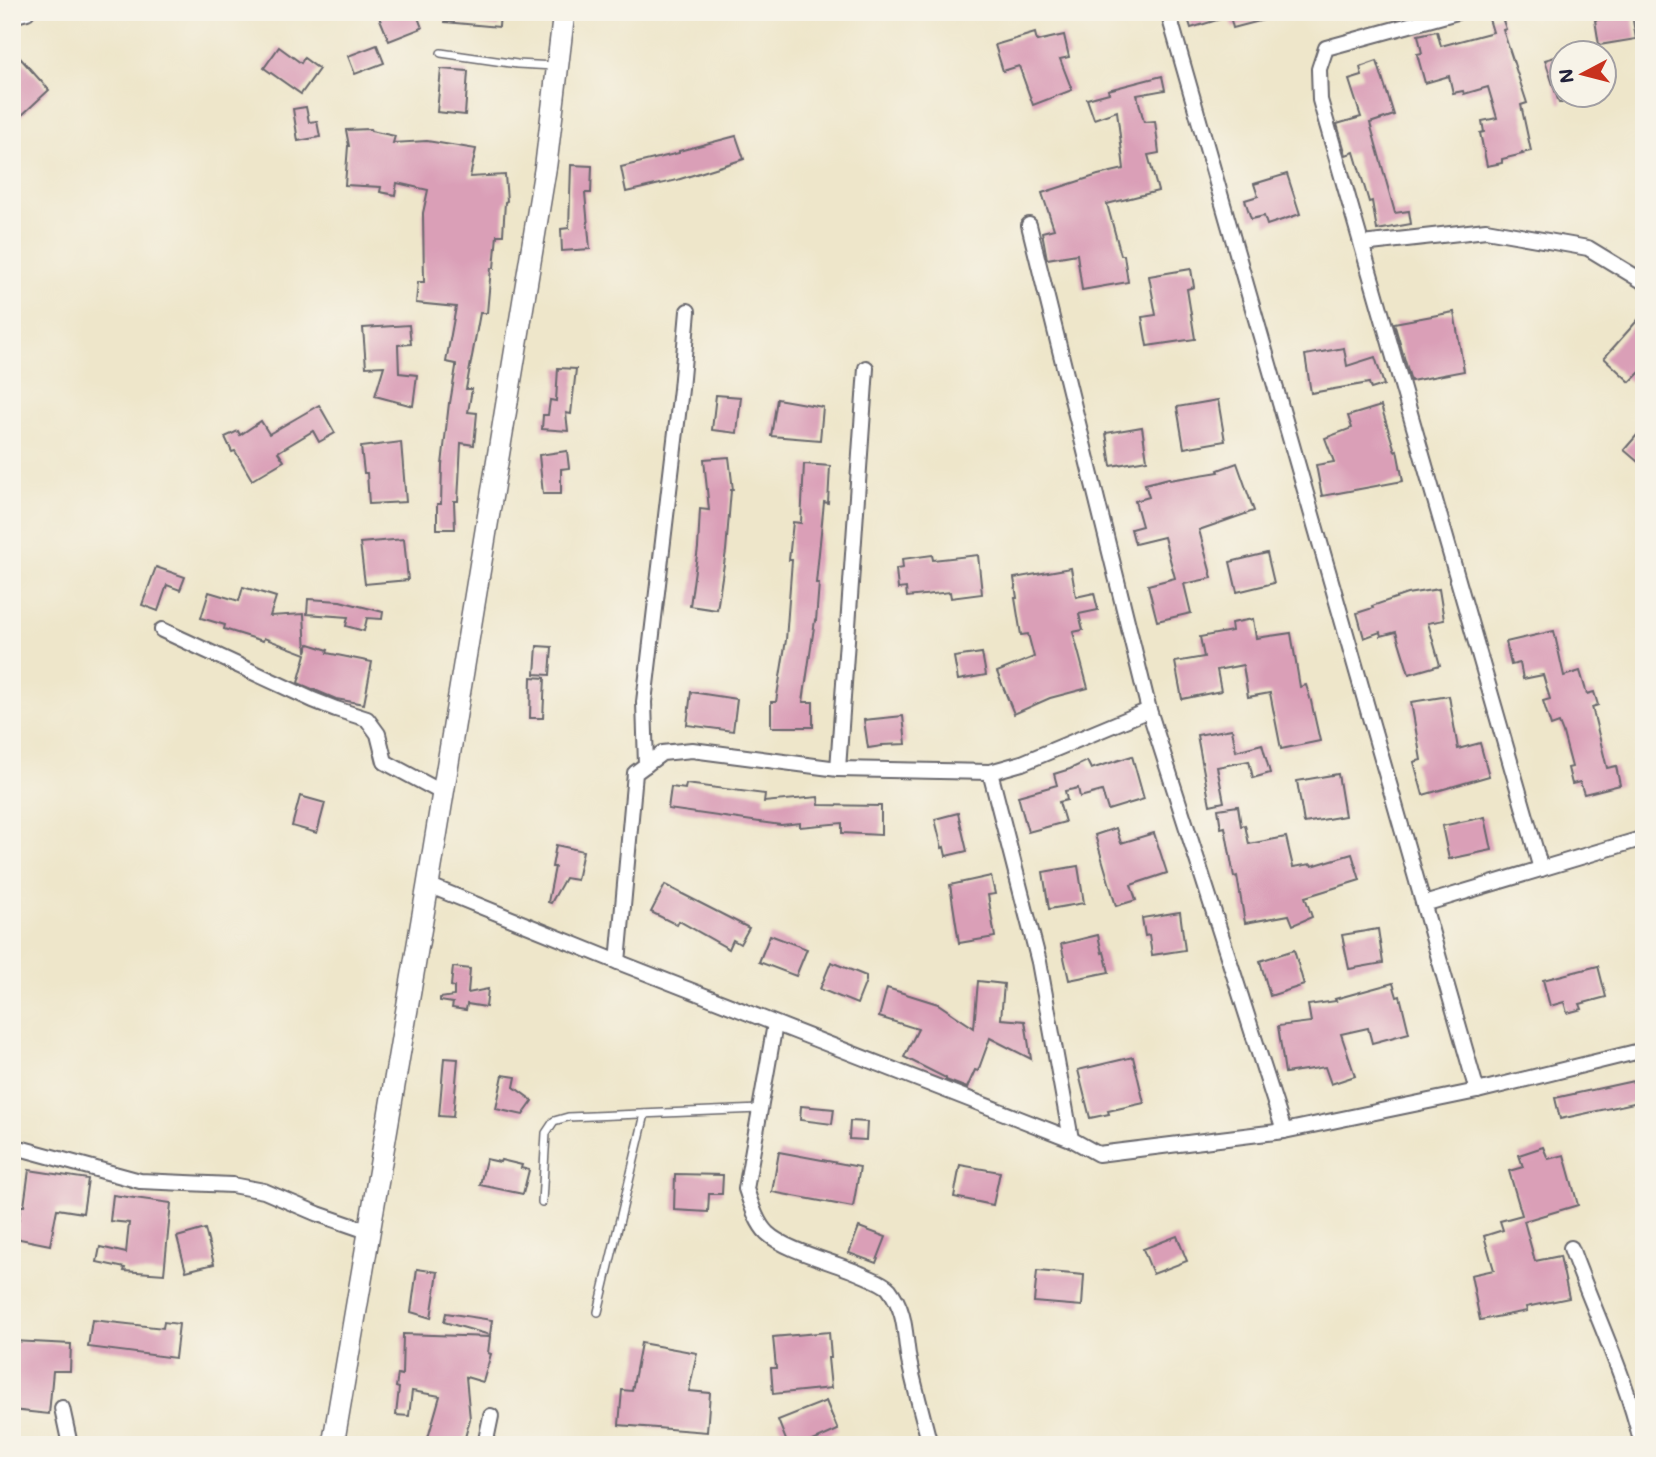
<svg xmlns="http://www.w3.org/2000/svg" width="1656" height="1457" font-family="Mali,sans-serif">
<rect width="100%" height="100%" fill="#f7f3e8"/>
<filter id="ink" filterUnits="userSpaceOnUse"><feTurbulence type="fractalNoise" baseFrequency=".0143" numOctaves="2"/><feDisplacementMap in="SourceGraphic" scale="14" xChannelSelector="R" yChannelSelector="G"/><feConvolveMatrix kernelMatrix="1 2 1 2 8 2 1 2 1" color-interpolation-filters="sRGB"/></filter>
<filter id="wash" filterUnits="userSpaceOnUse"><feTurbulence type="fractalNoise" baseFrequency=".00686" numOctaves="4" result="noise"/><feDisplacementMap in="SourceGraphic" scale="28" xChannelSelector="R" yChannelSelector="G"/><feGaussianBlur stdDeviation="1.57" result="paint"/><feColorMatrix in="noise" values="0 0 0 0 0 0 0 0 0 0 0 0 0 0 0 0 0 1.4 0 .05"/><feComposite in="paint" operator="in"/></filter>
<g filter="url(#wash)">
<rect width="100%" height="100%" fill="#eee6ca"/>
<g id="blocks">
<!-- building -->
<g fill="#da9fb7">
<path d="M377 12H416L422 28 389 41Z"/>
<path d="M445 12H500L499 27 445 22Z"/>
<path d="M1186 12H1275V17L1233 28 1230 16 1191 28Z"/>
<path d="M1632 14 1636 39 1599 45 1595 20Z"/>
<path d="M1501 15 1506 29 1503 30 1527 103 1521 105 1531 151 1522 153 1523 154 1502 159V163L1487 166 1480 133 1484 132 1482 121 1497 118 1488 87 1464 94 1463 91 1453 93 1449 76 1425 83 1417 54 1422 53 1418 35 1437 31 1441 46 1493 32 1489 19Z"/>
<path d="M1035 33 1037 41 1064 35 1069 57 1060 59 1072 90 1033 105 1019 66 1003 71 995 45Z"/>
<path d="M377 45 384 63 355 74 348 56Z"/>
<path d="M279 47 301 63 304 58 319 69 301 94 264 68Z"/>
<path d="M12 49 49 90 21 116 12 106Z"/>
<path d="M1562 55V103H1559L1545 60Z"/>
<path d="M1377 61 1394 115 1370 123 1395 213 1409 211 1411 224 1377 230 1372 201 1369 202 1354 152 1346 155 1337 124 1361 117 1349 80 1362 76 1360 67Z"/>
<path d="M441 69 468 71 465 115 437 112Z"/>
<path d="M1162 76 1165 90 1137 95 1144 122 1155 121 1159 153 1148 155 1158 191 1107 204 1121 255H1124L1128 282 1082 290 1077 254 1047 259 1042 232 1054 229 1042 193 1098 175 1124 169 1117 111 1094 119 1087 99 1109 93 1108 90Z"/>
<path d="M306 107 309 122 317 121 320 137 298 141 293 109Z"/>
<path d="M370 129 371 131 395 136 393 143 427 141 476 149 470 177 505 175 507 201 505 202 503 235H497L494 268H491L487 313H480L466 389H472L468 412 477 413 474 445 461 443 458 501H454L455 529H437V504H441L442 465 449 403H450L456 367V364L446 362 456 307 416 303 418 282H424L423 213 428 190 397 183 395 195 380 192 381 187 345 185 348 146H349L346 130Z"/>
<path d="M736 136 744 159 677 180 626 192 621 167 679 153V151Z"/>
<path d="M571 165 592 166 591 193H585L590 249 562 251 561 229 569 228Z"/>
<path d="M1287 174 1300 214 1267 225 1264 216 1251 219 1245 200 1258 196 1254 184Z"/>
<path d="M1191 269 1194 287 1187 289 1195 339 1147 346 1142 317 1156 315 1149 276Z"/>
<path d="M1454 312 1464 371 1411 381 1394 323Z"/>
<path d="M1644 313V368L1630 382 1604 358Z"/>
<path d="M409 325 411 344 398 345 399 373 417 375 413 406 375 396 384 366 366 367 363 328Z"/>
<path d="M1344 348 1347 366 1375 357 1384 385 1371 389 1369 383 1311 393 1305 355Z"/>
<path d="M558 368 576 369 571 414 566 413 568 431 542 429 543 415H548L550 400 556 401Z"/>
<path d="M716 395 741 397 737 433 712 430Z"/>
<path d="M777 399 823 407 820 440 771 436Z"/>
<path d="M1218 400 1225 441 1184 448 1177 407Z"/>
<path d="M319 405 335 433 319 442 313 431 278 452 284 461 252 480 235 451 232 452 225 437 238 431 240 435 261 421 269 434Z"/>
<path d="M1381 406 1395 451 1397 450 1403 481 1322 496 1316 465 1334 462 1325 438 1352 428 1348 416Z"/>
<path d="M1142 427 1147 460 1111 466 1106 433Z"/>
<path d="M1644 427V467L1624 450Z"/>
<path d="M401 442 406 502 369 504 367 473H364L361 447Z"/>
<path d="M567 451 569 468 561 469V494H543L539 455Z"/>
<path d="M729 457 733 490H731L726 551 717 610 690 606 698 548 700 509 709 510 704 459Z"/>
<path d="M1237 463 1254 511 1199 530 1212 578 1184 584 1191 613 1157 621 1148 585 1175 578 1164 537 1135 544 1131 529 1142 526 1135 501 1149 497 1145 484 1169 478 1170 480 1219 472 1218 470Z"/>
<path d="M804 464 830 466 828 503 824 502 816 583H819L816 621 815 620 803 702H813V727H771V702H776L786 640 792 560H789L793 522 801 523Z"/>
<path d="M404 539 408 580 365 584 360 543Z"/>
<path d="M1267 553 1274 583 1237 592 1230 562Z"/>
<path d="M932 555 933 560 978 555 982 594 951 598 950 592 907 597 906 588 898 589 896 569 903 568 902 559Z"/>
<path d="M156 567 185 577 180 590 167 585 158 611 142 605Z"/>
<path d="M1071 568 1076 597 1094 593 1098 610 1079 614 1083 630 1073 632 1088 688 1050 698 1014 714 997 672 1034 657 1028 634 1021 635 1015 598H1017L1014 578Z"/>
<path d="M243 587 276 597 270 616 304 614 306 652 309 644 328 650 327 653 372 662 364 704 336 699 298 683 306 654 264 638 263 641 224 629 225 625 201 618 209 592 239 601Z"/>
<path d="M1439 589 1444 620 1428 623 1440 665 1409 674 1396 632 1381 636 1380 632 1364 638 1357 613 1373 608 1372 606 1407 594Z"/>
<path d="M308 599 340 601 383 612 382 619 367 618 364 631 346 626 348 617 307 614Z"/>
<path d="M1253 619 1256 638 1291 633 1300 687 1306 685 1311 701 1320 741 1281 749 1270 693 1248 697 1243 665 1217 670 1221 691 1182 699 1175 662 1204 657 1200 637 1232 631 1231 623Z"/>
<path d="M1554 631 1564 676 1580 671 1587 694 1594 692 1598 705 1592 707 1607 768 1616 766 1620 785 1584 794 1580 782 1572 784 1568 768 1572 767 1563 733 1559 723 1551 726 1543 701 1550 699 1543 675 1523 679 1520 663 1511 665 1506 642Z"/>
<path d="M537 646 552 647 550 675 535 674Z"/>
<path d="M982 653 986 675 958 680 954 657Z"/>
<path d="M531 677 545 678 543 718H530Z"/>
<path d="M691 692 737 699 733 731 687 725Z"/>
<path d="M1449 696 1458 749 1480 743 1489 776 1423 795 1414 762 1421 760 1411 702Z"/>
<path d="M903 716 906 744 882 745V746L868 748 864 720Z"/>
<path d="M1232 729 1236 751 1262 744 1270 773 1253 778 1249 761 1217 767 1224 802 1210 805 1197 735Z"/>
<path d="M1132 756 1144 799 1108 810 1102 791 1080 797 1078 788 1065 791 1067 800 1059 802 1065 822 1028 832 1018 796 1057 785 1054 774 1070 769 1087 761 1091 769Z"/>
<path d="M1338 774 1345 816 1304 823 1297 781Z"/>
<path d="M686 784 765 794 764 802 818 797 819 805 881 806V835L842 833V823L800 827V823L781 825 668 809 671 787 685 789Z"/>
<path d="M300 796 325 803 317 833 292 826Z"/>
<path d="M1238 806 1241 826 1245 825 1249 844 1286 837 1293 867 1311 864 1312 866 1352 854 1360 880 1305 897 1312 917 1293 925 1289 915 1245 923 1237 876 1234 877 1225 827 1221 828 1218 809Z"/>
<path d="M958 813 967 851 946 856 944 847 942 848 935 819Z"/>
<path d="M1485 817 1492 850 1449 859 1442 826Z"/>
<path d="M1116 828 1121 843 1154 833 1167 873 1131 885 1136 900 1116 906 1095 835Z"/>
<path d="M556 845 583 851 577 880 565 878 551 903 548 902 555 867H552Z"/>
<path d="M1078 866 1084 903 1049 909 1043 872Z"/>
<path d="M991 876 995 894 988 895 995 937 959 943 950 885Z"/>
<path d="M665 885 749 928 740 944 733 940 729 949 679 921 677 925 651 912Z"/>
<path d="M1180 912 1185 950 1152 955 1149 935 1145 936 1142 918Z"/>
<path d="M1378 929 1383 963 1349 969 1342 935Z"/>
<path d="M770 935 807 949 796 976 759 962Z"/>
<path d="M1098 935 1102 953 1104 952 1109 972 1069 980 1061 944Z"/>
<path d="M1294 950 1304 985 1270 996 1260 961Z"/>
<path d="M831 962 866 976V981L857 1004 820 989Z"/>
<path d="M1598 966 1606 997 1580 1004 1582 1009 1567 1013 1564 1002 1550 1006 1543 980Z"/>
<path d="M453 967 470 969 468 993 488 989 486 1007 467 1004 466 1010 452 1008 453 1003 440 1001V998L454 996V987L451 986Z"/>
<path d="M978 981 1004 984 1001 1019 1025 1021 1031 1059 990 1038 978 1071 975 1070 967 1088 946 1080V1078L904 1057 918 1029 879 1017 887 988 938 1004 974 1028Z"/>
<path d="M1393 983 1397 997 1400 996 1409 1033 1372 1043 1368 1028 1341 1034 1355 1076 1331 1084 1325 1067 1285 1073 1278 1026 1311 1022 1308 1005 1336 1001 1335 999Z"/>
<path d="M1133 1057 1144 1103 1108 1111 1109 1114 1090 1118 1078 1070Z"/>
<path d="M444 1058 458 1059 453 1117 439 1116Z"/>
<path d="M503 1075 516 1077 514 1087 533 1101 523 1115 496 1109Z"/>
<path d="M1638 1080 1643 1101 1560 1119 1555 1098Z"/>
<path d="M801 1106 834 1109 832 1124 800 1120Z"/>
<path d="M850 1121 867 1122 866 1140 849 1139Z"/>
<path d="M1543 1147 1548 1159 1564 1155 1578 1205 1524 1221 1535 1261 1560 1256 1569 1298 1526 1307 1527 1311 1480 1320 1471 1275 1494 1270 1484 1236 1503 1230 1500 1221 1522 1215 1509 1171 1523 1167 1519 1155Z"/>
<path d="M779 1152 860 1167 853 1207 772 1192Z"/>
<path d="M486 1159 500 1162 501 1160 522 1165 521 1168 529 1170 523 1194 480 1185Z"/>
<path d="M960 1165 1000 1172 993 1205 954 1197Z"/>
<path d="M29 1170 88 1179 83 1213 57 1209 50 1245 15 1238 21 1206H24Z"/>
<path d="M675 1174 723 1175 722 1194H709L708 1212 674 1210Z"/>
<path d="M113 1195 171 1203 164 1274 124 1271 125 1268 97 1262 100 1247 126 1253 129 1223 110 1221Z"/>
<path d="M859 1227 886 1237 876 1263 849 1253Z"/>
<path d="M205 1229 214 1264 186 1271 177 1237Z"/>
<path d="M1177 1236 1187 1261 1153 1274 1143 1249Z"/>
<path d="M417 1269 438 1272 431 1318 411 1312Z"/>
<path d="M1037 1271 1084 1275 1082 1306 1034 1302Z"/>
<path d="M446 1313 492 1320 490 1335 444 1322Z"/>
<path d="M92 1320 163 1328 164 1322 179 1324 175 1358 88 1347Z"/>
<path d="M829 1332 831 1358H828L831 1388 773 1394 771 1368H776L773 1337Z"/>
<path d="M403 1334 490 1337 488 1353 491 1354 483 1382 466 1377 470 1419 463 1445H426L440 1396 412 1391 409 1416 396 1415 399 1388 396 1387 398 1374 402 1375Z"/>
<path d="M12 1341 71 1344 70 1371H53L49 1414 12 1410 16 1370 12 1369Z"/>
<path d="M641 1343 697 1353 689 1391 710 1393 707 1432 619 1425 622 1390 632 1391Z"/>
<path d="M826 1401 838 1430 804 1445H788L778 1420Z"/>
</g>
</g>
</g>
<g filter="url(#ink)">
<use href="#blocks" fill-opacity="0" stroke="#69676d" stroke-width="2"/>
<g fill="none" stroke-linecap="round" stroke-linejoin="round">
<!-- lane casing -->
<g stroke="#69676d" stroke-width="10">
<g id="lane">
<path d="M441 53 517 64 554 66"/>
<path d="M542 1202 546 1133 554 1121 568 1117 760 1109"/>
<path d="M598 1312 645 1114"/>
</g>
</g>
<!-- street casing -->
<g stroke="#69676d" stroke-width="18">
<g id="street">
<path d="M1168 12 1477 1091"/>
<path d="M1457 12 1326 48 1319 69 1320 100 1541 869"/>
<path d="M12 16 27 12"/>
<path d="M1029 225 1149 710 1284 1131"/>
<path d="M1362 244 1486 230 1588 248 1644 282"/>
<path d="M162 630 313 700 336 709 367 719 378 734 385 762 443 793"/>
<path d="M646 765 644 702 681 389 688 311"/>
<path d="M838 769 866 368"/>
<path d="M990 772 1039 962 1071 1139"/>
<path d="M428 885 618 962 1071 1139 1098 1154 1284 1131 1477 1091 1644 1050"/>
<path d="M1424 904 1644 838"/>
<path d="M618 962 635 773 662 753 692 750 838 769 990 772 1022 763 1149 710"/>
<path d="M775 1024 746 1189C751 1203 756 1222 767 1233 786 1251 835 1262 861 1274 869 1278 883 1282 889 1289 907 1313 904 1334 909 1361 915 1389 923 1417 930 1445"/>
<path d="M12 1146 140 1181 232 1185 264 1191 318 1214 370 1232"/>
<path d="M1571 1248C1595 1314 1626 1376 1642 1445"/>
<path d="M62 1408 70 1445"/>
<path d="M485 1445 491 1416"/>
</g>
</g>
<!-- secondary casing -->
<g stroke="#69676d" stroke-width="24">
<path id="secondary" d="M333 1445 428 885 546 164 564 12"/>
</g>
<!-- lane -->
<use href="#lane" stroke="#fff" stroke-width="7"/>
<!-- street -->
<use href="#street" stroke="#fff" stroke-width="14"/>
<!-- secondary -->
<use href="#secondary" stroke="#fff" stroke-width="21"/>
</g>
</g>
<!-- margin -->
<rect width="1656" height="1457" fill="none" stroke="#f7f3e8" stroke-width="42"/>
<!-- north arrow -->
<g transform="translate(1583 74) rotate(263)"><circle r="33" fill="#f7f3e8" stroke="#a29fa3" stroke-width="2"/>
<path d="M0-5L12 26L0 18L-12 26Z" fill="#c8321e"/>
<text y="-10" font-size="19" font-weight="bold" text-anchor="middle" fill="#22223b">N</text>
</g>
</svg>
